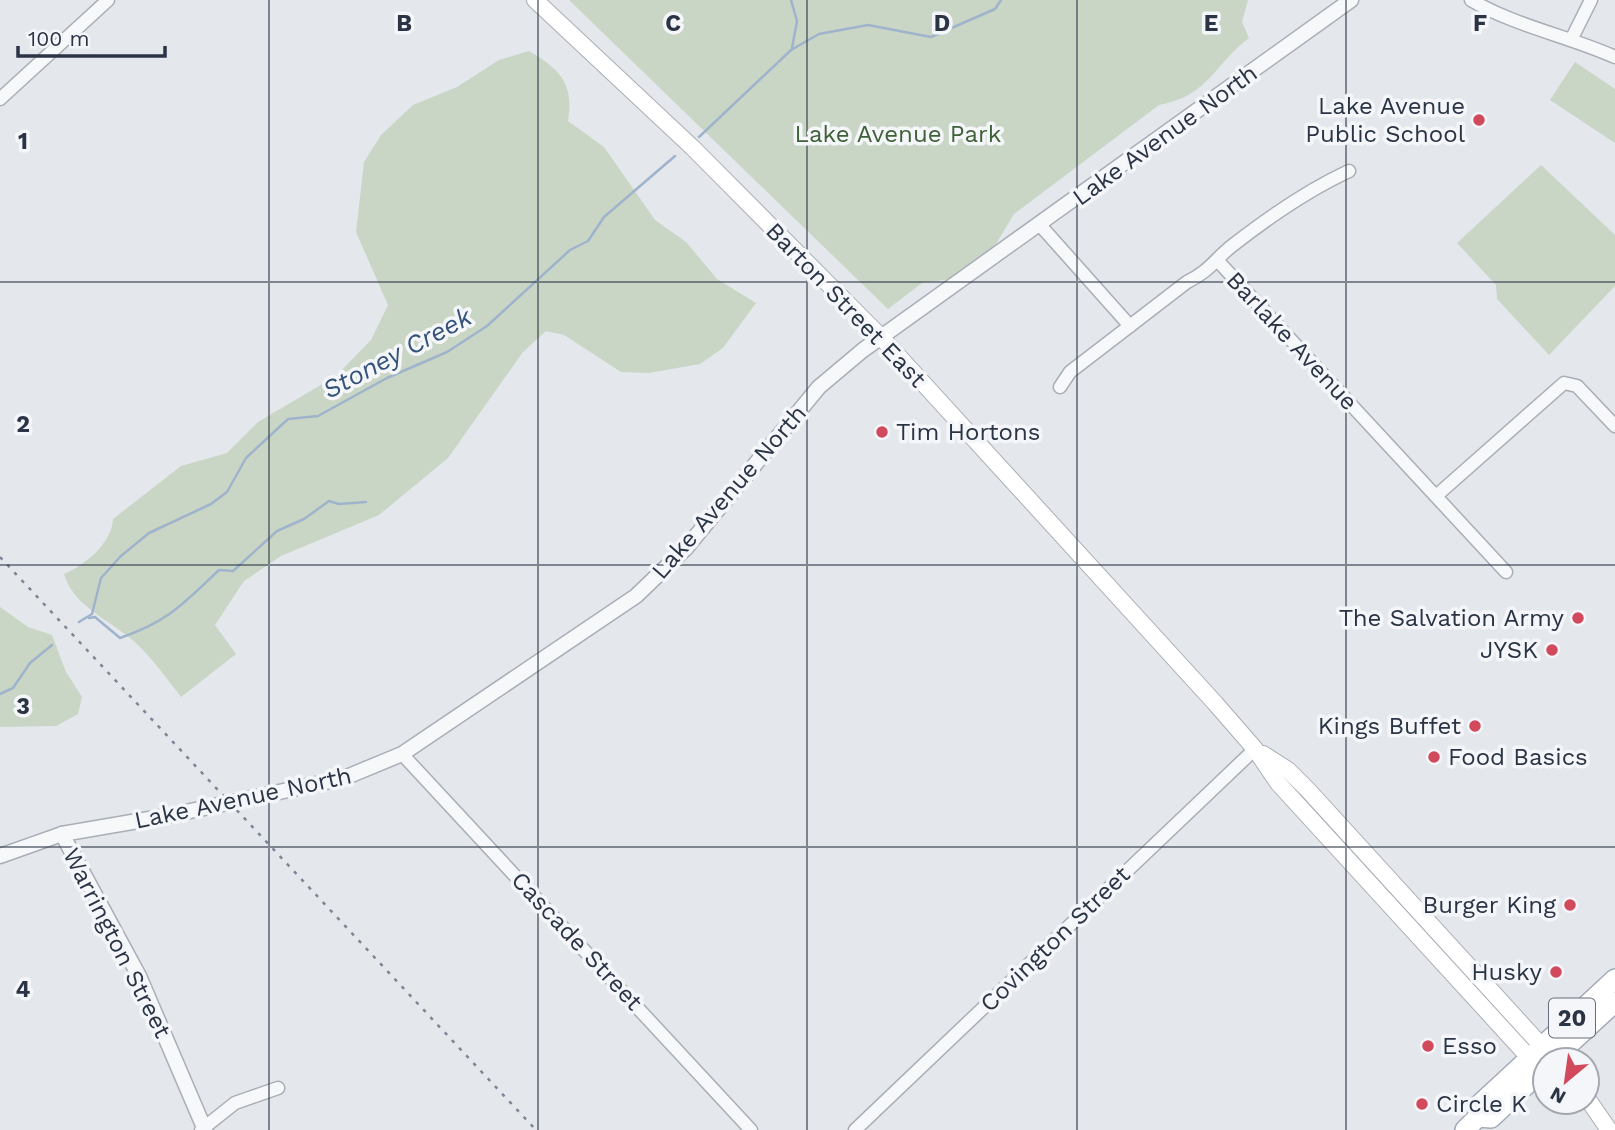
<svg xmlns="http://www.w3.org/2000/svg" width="1615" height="1130" font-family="'Work Sans',sans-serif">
<rect width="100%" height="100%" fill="#e4e7ec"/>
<!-- green -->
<g fill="#c9d6c5">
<path d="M569 0H1248L1242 22 1249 38C1214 64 1209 96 1159 105L1014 214 985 262 958 278 922 283 888 309Z"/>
<path d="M529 51C561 70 574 84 568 121L604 147 655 220 686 242 717 279 756 303 723 348 700 364 649 373 621 372 564 335 546 331 523 352 448 458 379 515 281 556 244 581 215 625 236 654 181 697C168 680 155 662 140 647 115 621 75 610 64 574 85 565 112 543 113 519L181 466 227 453 258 422 336 376 371 340 388 305 356 232 364 162 381 135 413 105 457 87 499 60Z"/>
<path d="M1575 62 1615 89V143L1550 100Z"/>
<path d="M1541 165 1615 235V286L1549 355 1497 299 1496 285 1457 243Z"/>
<path d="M0 607 28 627 52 635 66 672 82 697 78 714 56 726 0 727Z"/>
</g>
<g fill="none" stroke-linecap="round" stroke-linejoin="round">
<!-- stream -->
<g stroke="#9fb4cc" stroke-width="2.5">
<path d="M791 0 797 21 792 48"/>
<path d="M699 137 791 50 819 34 868 25 931 37 995 9 1001 0"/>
<path d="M89 618 95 617 120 638C169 621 183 604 219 570L233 571 277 531 304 519 329 501 339 504 366 502"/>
<path d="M79 622 92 614 101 578 121 556 149 533 211 504 227 492 246 458 288 419 318 416 387 378 447 352 487 326 570 250 588 241 604 217 675 156"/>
<path d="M0 694 13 688 30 663 52 645"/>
</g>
<!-- minor casing -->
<g stroke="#a9aeb7" stroke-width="15">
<g id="minor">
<path d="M1471 0C1515 26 1568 36 1615 57"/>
<path d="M1572 38 1591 0"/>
<path d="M0 99 108 0"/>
<path d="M1040 225 1130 326"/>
<path d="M1217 260 1506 572"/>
<path d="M1060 387 1070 372 1187 282C1210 271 1215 259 1233 245 1269 217 1308 190 1349 171"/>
<path d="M1436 496 1564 383 1577 386 1615 426"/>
<path d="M402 754 751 1130"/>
<path d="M201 1130 235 1103 278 1088"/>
<path d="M855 1130 1255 749"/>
</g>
</g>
<!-- tertiary casing -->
<g stroke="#a9aeb7" stroke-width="17">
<g id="tertiary">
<path d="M62 834 139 976 205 1130"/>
<path d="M0 856 62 834 167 816 344 778 402 754 636 596 686 548 819 387 863 350 1351 0"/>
</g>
</g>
<!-- secondary casing -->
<g stroke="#a9aeb7" stroke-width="18">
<g id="secondary">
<path d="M535 0 693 148 881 337 1215 703 1255 749 1278 783 1536 1065"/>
<path d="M1263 754 1288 770 1308 790 1548 1053"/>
<path d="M1587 1098 1609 1130"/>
</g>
</g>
<!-- primary casing -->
<g stroke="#a3abb8" stroke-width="22">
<g id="primary">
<path d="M1552 1060 1615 1002"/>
<path d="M1478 1117 1491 1118 1545 1067"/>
<path d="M1465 1130 1478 1117 1479 1105 1615 979"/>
</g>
</g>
<!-- minor -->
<use href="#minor" stroke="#f7f8fa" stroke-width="12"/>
<!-- tertiary -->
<use href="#tertiary" stroke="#f7f8fa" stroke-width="14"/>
<!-- secondary -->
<use href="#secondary" stroke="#fff" stroke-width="16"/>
<!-- primary -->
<use href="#primary" stroke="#fff" stroke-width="19"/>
<!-- rail -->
<path stroke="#7d8696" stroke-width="2.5" stroke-dasharray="3.5 7" stroke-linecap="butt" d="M0 557 536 1130"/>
</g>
<!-- grid -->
<path fill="none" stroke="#2b3445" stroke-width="2" stroke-opacity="0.55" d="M269 0V1130M538 0V1130M807 0V1130M1077 0V1130M1346 0V1130M0 282H1615M0 565H1615M0 847H1615"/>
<!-- markers -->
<g fill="#d1495b" stroke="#f4f6f9" stroke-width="2.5">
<circle cx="1479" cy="120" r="7"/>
<circle cx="882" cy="432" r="7"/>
<circle cx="1578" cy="618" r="7"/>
<circle cx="1552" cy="650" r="7"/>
<circle cx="1475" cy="726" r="7"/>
<circle cx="1434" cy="757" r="7"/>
<circle cx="1570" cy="905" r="7"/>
<circle cx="1556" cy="972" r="7"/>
<circle cx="1428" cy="1046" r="7"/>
<circle cx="1422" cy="1104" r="7"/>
</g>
<g text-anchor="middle" stroke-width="7" stroke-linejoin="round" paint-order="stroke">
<!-- shield labels -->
<rect fill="#f4f6f9" stroke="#676e7b" stroke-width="2" x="1549" y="998.5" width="46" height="39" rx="5"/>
<g font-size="23" font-weight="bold" fill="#2b3445">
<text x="1572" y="1026">20</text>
</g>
<!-- poi labels -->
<g font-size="24" fill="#2b3445" stroke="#f4f6f9" text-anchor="end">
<text x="1465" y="114">Lake Avenue<tspan x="1465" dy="28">Public School</tspan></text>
<text x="896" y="440" text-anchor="start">Tim Hortons</text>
<text x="1564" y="626">The Salvation Army</text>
<text x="1538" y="658">JYSK</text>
<text x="1461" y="734">Kings Buffet</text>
<text x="1448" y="765" text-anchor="start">Food Basics</text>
<text x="1556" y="913">Burger King</text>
<text x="1542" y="980">Husky</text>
<text x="1442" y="1054" text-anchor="start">Esso</text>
<text x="1436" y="1112" text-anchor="start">Circle K</text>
</g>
<!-- park labels -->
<g font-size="24" fill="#3f6138" stroke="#f4f6f9">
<text x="898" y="142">Lake Avenue Park</text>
</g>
<!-- street labels -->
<g font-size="24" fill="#2b3445" stroke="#f4f6f9">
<text transform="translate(1165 135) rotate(-36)" y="8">Lake Avenue North</text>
<text transform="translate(846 305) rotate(46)" y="8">Barton Street East</text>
<text transform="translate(1292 341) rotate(47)" y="8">Barlake Avenue</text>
<text transform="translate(729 492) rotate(-49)" y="8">Lake Avenue North</text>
<text transform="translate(243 798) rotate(-12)" y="8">Lake Avenue North</text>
<text transform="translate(1055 939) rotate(-44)" y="8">Covington Street</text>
<text transform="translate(577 941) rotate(47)" y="8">Cascade Street</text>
<text transform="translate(117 943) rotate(63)" y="8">Warrington Street</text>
</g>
<!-- water labels -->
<g font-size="26" font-style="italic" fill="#34527a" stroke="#f4f6f9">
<text transform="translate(397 353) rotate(-28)" y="9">Stoney Creek</text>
</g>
</g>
<g font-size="23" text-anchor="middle" font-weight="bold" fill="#2b3445" stroke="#f4f6f9" stroke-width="7" stroke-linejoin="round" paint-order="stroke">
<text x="404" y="31">B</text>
<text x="673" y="31">C</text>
<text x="942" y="31">D</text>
<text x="1211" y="31">E</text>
<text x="1480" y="31">F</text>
<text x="23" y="149">1</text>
<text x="23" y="432">2</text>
<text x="23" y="714">3</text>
<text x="23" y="997">4</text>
</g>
<!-- north arrow -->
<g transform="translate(1566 1081) rotate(209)"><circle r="33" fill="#f4f6f9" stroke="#a4a8b1" stroke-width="2"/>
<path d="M0-5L12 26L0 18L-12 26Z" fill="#d1495b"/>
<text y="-10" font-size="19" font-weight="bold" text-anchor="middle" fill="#2b3445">N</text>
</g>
<!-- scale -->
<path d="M18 46v10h147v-10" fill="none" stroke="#2b3445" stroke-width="3.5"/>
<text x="28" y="46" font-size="21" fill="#2b3445" stroke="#f4f6f9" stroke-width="5" paint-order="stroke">100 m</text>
</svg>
